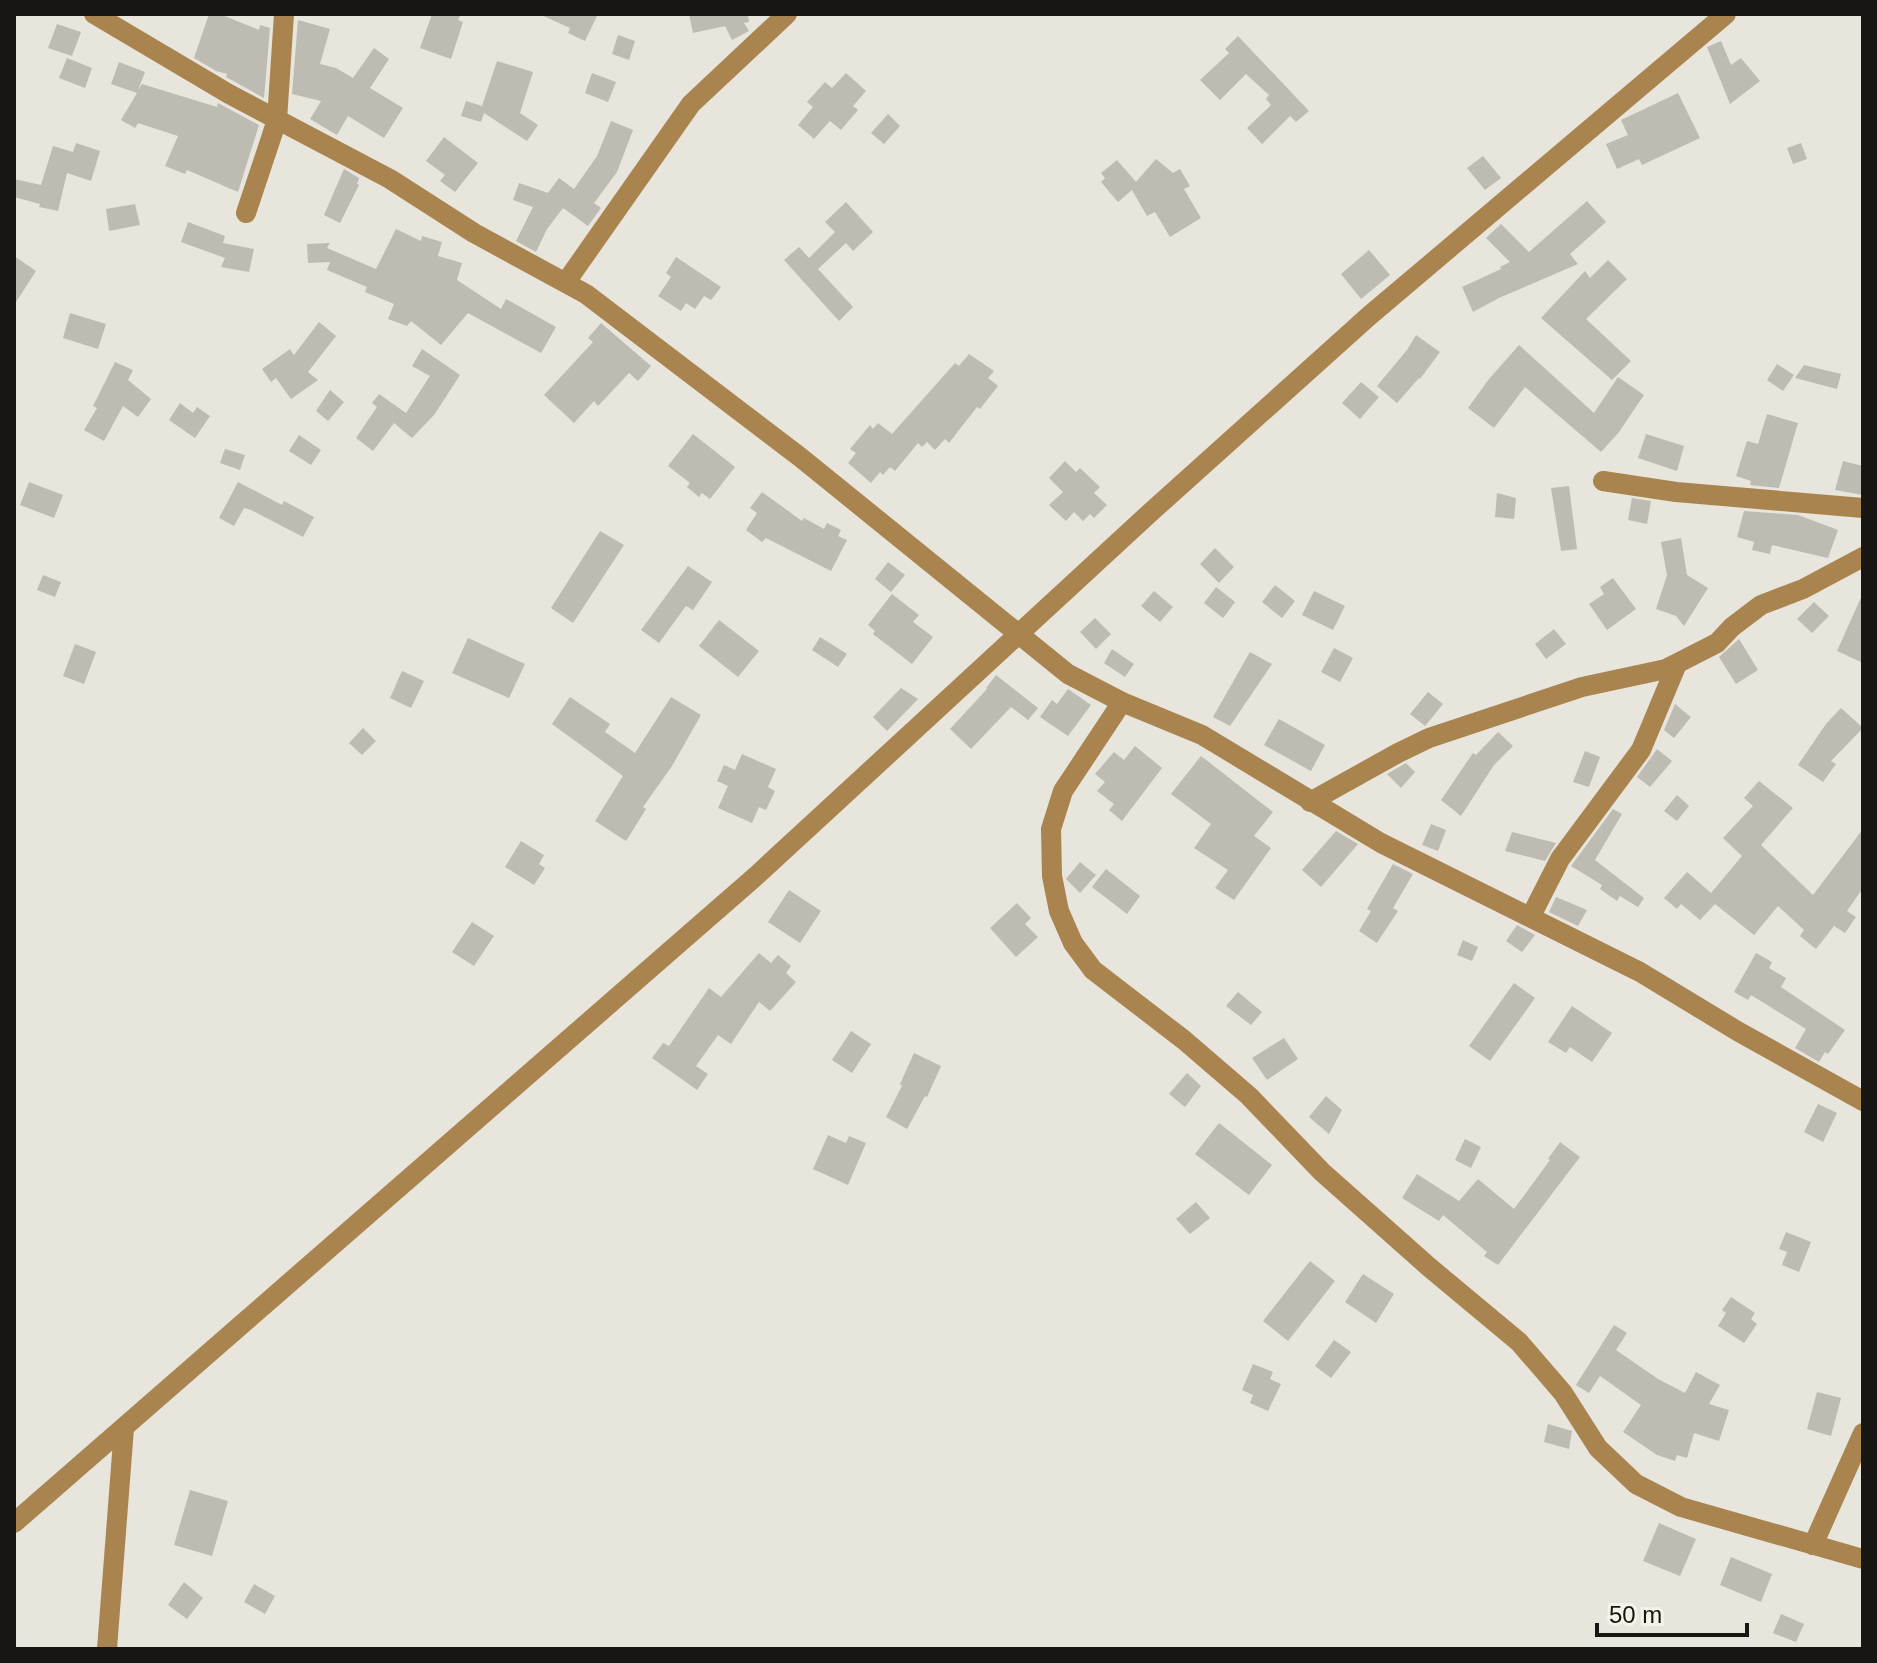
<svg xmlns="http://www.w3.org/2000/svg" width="1877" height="1663" font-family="Helvetica,sans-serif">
<rect width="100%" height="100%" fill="#e7e5dc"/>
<!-- building -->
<g fill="#bebbb3">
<path d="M209 14H220L259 30 260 25 270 28 264 98 226 77 227 74 216 71 194 58Z"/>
<path d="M432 14H461L458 20 463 22 451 59 420 48Z"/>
<path d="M539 14H598L585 41 568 33 570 28Z"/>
<path d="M689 14H748L749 22 744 23 749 31 732 40 725 26 693 33Z"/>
<path d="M298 20 330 29 320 64 336 68 353 78 374 48 389 59 370 88 403 108 384 138 348 116 337 135 310 119 321 101 292 94Z"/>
<path d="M57 24 81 32 72 56 48 48Z"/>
<path d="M618 35 635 41 629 60 612 54Z"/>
<path d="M1238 36 1309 111 1296 122 1290 116 1262 144 1247 128 1271 105 1266 99 1269 95 1246 74 1220 100 1200 80 1229 53 1225 49Z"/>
<path d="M1721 41 1731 65 1741 58 1760 81 1730 104 1707 47Z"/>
<path d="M67 58 92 68 85 88 59 78Z"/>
<path d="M497 61 533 72 520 113 538 125 527 141 484 113 481 122 461 116 466 101 482 106Z"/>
<path d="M119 62 145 72 138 90 142 84 217 107 218 103 259 125 238 192 187 170 185 174 165 166 178 136 138 123 135 128 121 120 137 93 111 84Z"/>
<path d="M592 73 616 82 608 102 585 93Z"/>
<path d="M846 73 866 91 853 106 858 110 841 130 830 121 814 139 798 125 813 107 807 102 825 82 832 88Z"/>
<path d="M1678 93 1700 138 1642 165 1639 159 1617 169 1606 144 1628 135 1621 120Z"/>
<path d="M888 114 900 126 884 144 871 133Z"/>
<path d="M611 121 633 130 617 172 594 203 601 208 588 226 563 208 547 229 536 252 516 241 533 207 513 200 519 183 548 193 559 178 574 189 597 156Z"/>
<path d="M444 137 478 163 455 192 440 181 445 175 426 161Z"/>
<path d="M76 143 100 151 91 181 67 173 58 211 39 207 40 204 14 197V179L41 185 53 146 73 152Z"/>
<path d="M1801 143 1807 159 1793 164 1787 148Z"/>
<path d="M1483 156 1501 178 1485 190 1467 168Z"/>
<path d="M1156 159 1173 173 1180 169 1190 186 1184 189 1201 218 1170 237 1155 212 1147 216 1132 190 1118 202 1101 182 1105 178 1101 173 1117 160 1136 182Z"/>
<path d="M344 169 359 178 357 184 359 185 340 223 324 215Z"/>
<path d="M1587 201 1606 222 1570 254 1578 264 1499 298 1473 312 1462 287 1501 269 1500 267 1510 262 1486 238 1501 224 1529 252Z"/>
<path d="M846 202 873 232 853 251 846 243 818 269 853 307 839 321 784 260 799 247 809 258 835 232 825 222Z"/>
<path d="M135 204 140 225 109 231 106 209Z"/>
<path d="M188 222 225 236 223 243 254 249 249 272 221 267 225 258 181 242Z"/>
<path d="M396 229 421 241 422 236 442 242 438 256 462 263 457 280 501 309 506 299 556 327 541 353 468 313 441 345 411 321 407 326 388 319 394 304 365 292 367 287 327 270 330 262 308 263 307 244 330 243 327 248 376 269Z"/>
<path d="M1369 250 1390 275 1361 299 1341 274Z"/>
<path d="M14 256 36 271 14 305Z"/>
<path d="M676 257 721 287 711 300 704 296 695 309 686 303 681 311 658 296 671 277 666 273Z"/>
<path d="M1608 260 1627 279 1586 319 1631 361 1612 380 1541 318 1585 271 1590 278Z"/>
<path d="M70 313 106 324 98 349 63 338Z"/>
<path d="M319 322 336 336 308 372 318 380 291 399 276 378 271 382 262 369 290 349 294 355Z"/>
<path d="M601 323 651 366 638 381 629 373 598 406 594 401 574 423 544 395 593 342 588 338Z"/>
<path d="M1416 335 1440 352 1420 379 1419 378 1397 403 1377 386 1407 350Z"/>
<path d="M1519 345 1594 413 1618 377 1644 395 1619 432 1601 452 1525 387 1494 428 1468 408 1489 379Z"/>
<path d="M422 349 460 375 434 415 412 438 394 423 373 451 356 438 377 407 372 403 379 394 406 413 430 376 412 366Z"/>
<path d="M969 354 994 371 988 378 998 386 980 409 977 407 949 443 945 439 935 450 927 442 922 447 918 443 895 471 890 467 883 475 880 472 871 483 848 463 856 453 850 449 870 425 873 429 878 423 892 434 955 363 959 366Z"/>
<path d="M115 362 133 370 128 380 151 399 138 417 123 406 104 441 84 430 97 408 93 406Z"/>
<path d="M1777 364 1794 375 1783 391 1767 380Z"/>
<path d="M1804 365 1841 374 1837 389 1795 378Z"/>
<path d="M1361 382 1379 397 1360 419 1342 403Z"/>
<path d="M330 390 344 402 328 421 316 411Z"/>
<path d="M180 403 193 413 197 407 210 416 195 438 169 420Z"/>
<path d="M1767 414 1798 423 1779 488 1750 485 1751 481 1736 476 1747 441 1758 444Z"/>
<path d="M693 434 735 467 710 499 702 493 699 497 687 487 690 483 668 466Z"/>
<path d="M1646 434 1684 446 1677 471 1638 458Z"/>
<path d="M299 435 321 450 311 465 289 451Z"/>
<path d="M225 449 245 455 240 470 220 463Z"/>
<path d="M1065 461 1076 472 1080 468 1100 487 1094 493 1107 505 1094 518 1090 514 1083 521 1074 512 1066 521 1049 505 1063 492 1049 478Z"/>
<path d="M1843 461 1863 466V495L1835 490Z"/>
<path d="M29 482 63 495 54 518 20 505Z"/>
<path d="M238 482 282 505 284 501 314 517 303 537 251 510 244 508 234 526 219 518Z"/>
<path d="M1569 486 1577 549 1561 551 1551 488Z"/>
<path d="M762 492 802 521 804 518 824 529 827 523 841 530 838 536 847 540 831 571 766 538 762 542 746 530 757 513 750 508Z"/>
<path d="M1497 493 1516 498 1514 519 1495 517Z"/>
<path d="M1632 498 1651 501 1647 524 1628 520Z"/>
<path d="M1744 511 1798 515 1838 530 1828 558 1772 545 1770 554 1752 550 1754 542 1737 537Z"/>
<path d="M600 531 624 545 573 623 551 608Z"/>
<path d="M1681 538 1687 575 1708 588 1684 626 1676 616 1656 609 1667 575 1661 542Z"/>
<path d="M1215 548 1234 567 1219 583 1200 564Z"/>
<path d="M888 562 905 575 891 592 875 579Z"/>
<path d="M688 566 712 582 693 610 686 606 659 643 641 630Z"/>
<path d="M43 575 61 582 55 597 37 590Z"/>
<path d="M1613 578 1636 609 1607 630 1589 604 1604 594 1600 587Z"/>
<path d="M1275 585 1295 601 1282 618 1262 602Z"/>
<path d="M1216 587 1235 602 1223 618 1204 603Z"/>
<path d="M1154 591 1173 607 1160 622 1141 606Z"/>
<path d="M1314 591 1345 606 1333 630 1302 615Z"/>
<path d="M1863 593V663L1837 651Z"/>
<path d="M892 594 919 615 913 622 933 637 912 664 873 634 875 631 868 625Z"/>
<path d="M1814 602 1829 616 1812 633 1797 619Z"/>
<path d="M1095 618 1111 634 1096 649 1080 632Z"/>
<path d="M719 620 759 651 738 677 699 646Z"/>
<path d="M1554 629 1566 644 1546 659 1535 644Z"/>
<path d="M820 637 847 654 838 667 812 650Z"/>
<path d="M468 638 525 664 509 698 452 673Z"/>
<path d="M1739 639 1758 670 1736 684 1719 657Z"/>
<path d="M75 644 96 652 84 684 63 676Z"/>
<path d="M1334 648 1353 658 1340 682 1321 672Z"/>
<path d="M1112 649 1134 664 1125 677 1104 663Z"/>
<path d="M1250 652 1272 664 1230 726 1213 717Z"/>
<path d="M402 671 424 681 411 708 390 698Z"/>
<path d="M996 675 1038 708 1028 720 1011 707 971 749 950 729 987 689 986 688Z"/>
<path d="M901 688 918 699 887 731 873 717Z"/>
<path d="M1068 689 1091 705 1068 736 1040 717 1052 700 1057 704Z"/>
<path d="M1428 692 1443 704 1425 726 1410 714Z"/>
<path d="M570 697 610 724 605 732 635 753 671 697 701 715 672 766 643 807 646 809 626 841 595 821 623 776 552 724Z"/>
<path d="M1675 704 1691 717 1674 738 1664 730Z"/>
<path d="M1841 708 1863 728 1831 761 1836 764 1823 782 1798 765 1826 724Z"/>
<path d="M1279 719 1325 745 1311 771 1264 745Z"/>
<path d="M363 728 376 741 362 755 349 743Z"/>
<path d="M1498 732 1513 746 1494 765 1461 816 1441 800 1473 753 1476 755Z"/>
<path d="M1135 746 1162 768 1122 821 1109 810 1114 804 1097 791 1105 782 1095 774 1114 752 1124 760Z"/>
<path d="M1657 749 1672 761 1650 787 1637 777Z"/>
<path d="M1585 751 1600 757 1589 787 1573 782Z"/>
<path d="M742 754 776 769 768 787 775 791 766 810 759 807 752 823 718 808 728 786 717 781 724 765 735 770Z"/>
<path d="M1201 756 1273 812 1254 836 1271 848 1234 900 1215 888 1228 870 1194 848 1211 824 1171 794Z"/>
<path d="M1406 763 1415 772 1401 788 1387 774Z"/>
<path d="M1759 781 1793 808 1761 845 1813 895 1863 829V888L1847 911 1856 917 1845 933 1834 926 1816 949 1800 936 1804 930 1778 906 1754 935 1715 904 1700 920 1681 904 1677 909 1664 898 1687 872 1711 893 1742 856 1723 838 1753 806 1744 798Z"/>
<path d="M1677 795 1689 806 1677 821 1664 811Z"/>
<path d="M1613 809 1622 814 1595 860 1644 898 1638 907 1620 896 1617 901 1600 889 1602 885 1571 866Z"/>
<path d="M1431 824 1446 830 1438 851 1422 845Z"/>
<path d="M1336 831 1358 844 1321 887 1302 870Z"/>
<path d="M1512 832 1556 843 1545 861 1505 851Z"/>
<path d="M521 841 544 855 539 864 545 868 534 885 505 867Z"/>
<path d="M1080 862 1096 875 1080 893 1066 879Z"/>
<path d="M1393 864 1413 874 1393 908 1398 911 1377 943 1359 931 1371 911 1367 909Z"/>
<path d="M1106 869 1140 896 1127 914 1092 887Z"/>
<path d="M789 890 821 911 800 943 768 922Z"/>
<path d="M1556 897 1587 910 1578 926 1549 912Z"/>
<path d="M1017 903 1031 918 1025 924 1038 937 1016 957 990 928Z"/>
<path d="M472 922 494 936 474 966 452 952Z"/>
<path d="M1517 925 1535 935 1522 952 1506 941Z"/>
<path d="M1463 940 1478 947 1472 961 1457 955Z"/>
<path d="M759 953 771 963 778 955 791 966 786 973 796 982 770 1011 759 1002 731 1044 718 1035 696 1066 708 1074 697 1090 652 1058 663 1043 669 1046 709 988 721 997Z"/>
<path d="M1756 953 1772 962 1769 968 1786 978 1781 987 1845 1030 1828 1054 1825 1052 1819 1062 1795 1048 1806 1029 1751 995 1748 1000 1734 992Z"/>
<path d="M1514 983 1535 998 1490 1061 1469 1046Z"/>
<path d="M1238 992 1262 1012 1251 1025 1226 1006Z"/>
<path d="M1572 1006 1612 1033 1592 1062 1570 1047 1566 1053 1548 1042Z"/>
<path d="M851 1031 871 1044 852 1073 832 1060Z"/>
<path d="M1284 1038 1298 1059 1267 1080 1252 1058Z"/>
<path d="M914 1053 941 1066 927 1097 925 1096 907 1129 886 1117 902 1086 900 1084Z"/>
<path d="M1187 1073 1201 1086 1185 1107 1169 1094Z"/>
<path d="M1326 1096 1342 1110 1329 1134 1309 1117Z"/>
<path d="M1818 1104 1837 1113 1823 1142 1804 1132Z"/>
<path d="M1219 1123 1272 1165 1249 1195 1195 1154Z"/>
<path d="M828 1135 846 1143 849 1136 866 1143 848 1185 813 1169Z"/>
<path d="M1465 1139 1481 1147 1471 1168 1455 1160Z"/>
<path d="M1560 1142 1580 1157 1498 1265 1484 1256 1487 1252 1443 1215 1439 1221 1402 1198 1417 1174 1459 1201 1478 1179 1514 1209 1550 1160 1548 1159Z"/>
<path d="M1196 1202 1210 1218 1190 1234 1176 1219Z"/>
<path d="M1786 1232 1811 1242 1799 1272 1782 1265 1787 1252 1779 1249Z"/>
<path d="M1310 1261 1335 1281 1288 1341 1263 1321Z"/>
<path d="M1363 1274 1394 1294 1376 1323 1345 1302Z"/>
<path d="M1731 1297 1755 1313 1751 1319 1757 1324 1744 1343 1718 1326 1726 1313 1722 1310Z"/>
<path d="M1614 1325 1627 1333 1616 1350 1658 1379 1685 1393 1696 1372 1720 1385 1709 1404 1729 1410 1719 1441 1694 1433 1687 1458 1677 1455 1675 1461 1657 1455 1623 1432 1641 1405 1600 1376 1589 1393 1576 1385Z"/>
<path d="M1334 1340 1351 1352 1331 1378 1315 1366Z"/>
<path d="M1253 1364 1273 1372 1270 1379 1281 1384 1268 1411 1250 1403 1253 1395 1242 1390Z"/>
<path d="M1817 1392 1841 1398 1831 1436 1807 1429Z"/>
<path d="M1548 1424 1572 1431 1569 1449 1544 1442Z"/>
<path d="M190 1490 228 1501 212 1556 174 1545Z"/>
<path d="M1659 1523 1696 1539 1680 1576 1643 1561Z"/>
<path d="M1731 1557 1772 1574 1761 1602 1720 1585Z"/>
<path d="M184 1582 203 1598 187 1619 168 1605Z"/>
<path d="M254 1584 275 1596 265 1614 244 1602Z"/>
<path d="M1781 1614 1804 1624 1796 1642 1773 1633Z"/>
</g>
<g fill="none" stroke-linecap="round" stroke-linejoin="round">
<!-- minor -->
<g stroke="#a9844f" stroke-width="20">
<path d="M94 14 229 94 390 179 474 233 586 294 800 457 1068 674 1122 702 1202 735 1381 843 1640 972 1739 1032 1863 1101"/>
<path d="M246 213 277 120 284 14"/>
<path d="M566 282 691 104 787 14"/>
<path d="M1603 481 1676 492 1863 508"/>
<path d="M1122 702 1063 791 1051 829 1052 876 1059 911 1073 943 1093 970 1184 1040 1249 1096 1322 1172 1429 1267 1519 1342 1563 1393 1598 1448 1636 1484 1681 1507 1863 1559"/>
<path d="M1310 802 1398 753 1429 738 1582 687 1666 669 1717 643 1732 627 1761 605 1803 589 1863 557"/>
<path d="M1531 916 1560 859 1641 750 1677 664"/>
<path d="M14 1523 756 876 1152 511 1369 316 1726 14"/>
<path d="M1813 1545 1863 1433"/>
<path d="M107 1649 124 1428"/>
</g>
</g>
<!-- border -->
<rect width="1877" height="1663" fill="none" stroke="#171613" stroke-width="32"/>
<!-- scale -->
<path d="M1597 1623v12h150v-12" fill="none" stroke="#171613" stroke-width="4"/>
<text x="1609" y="1623" font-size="24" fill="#171613" stroke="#f5f2e9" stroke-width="6" paint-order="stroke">50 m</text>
</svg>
